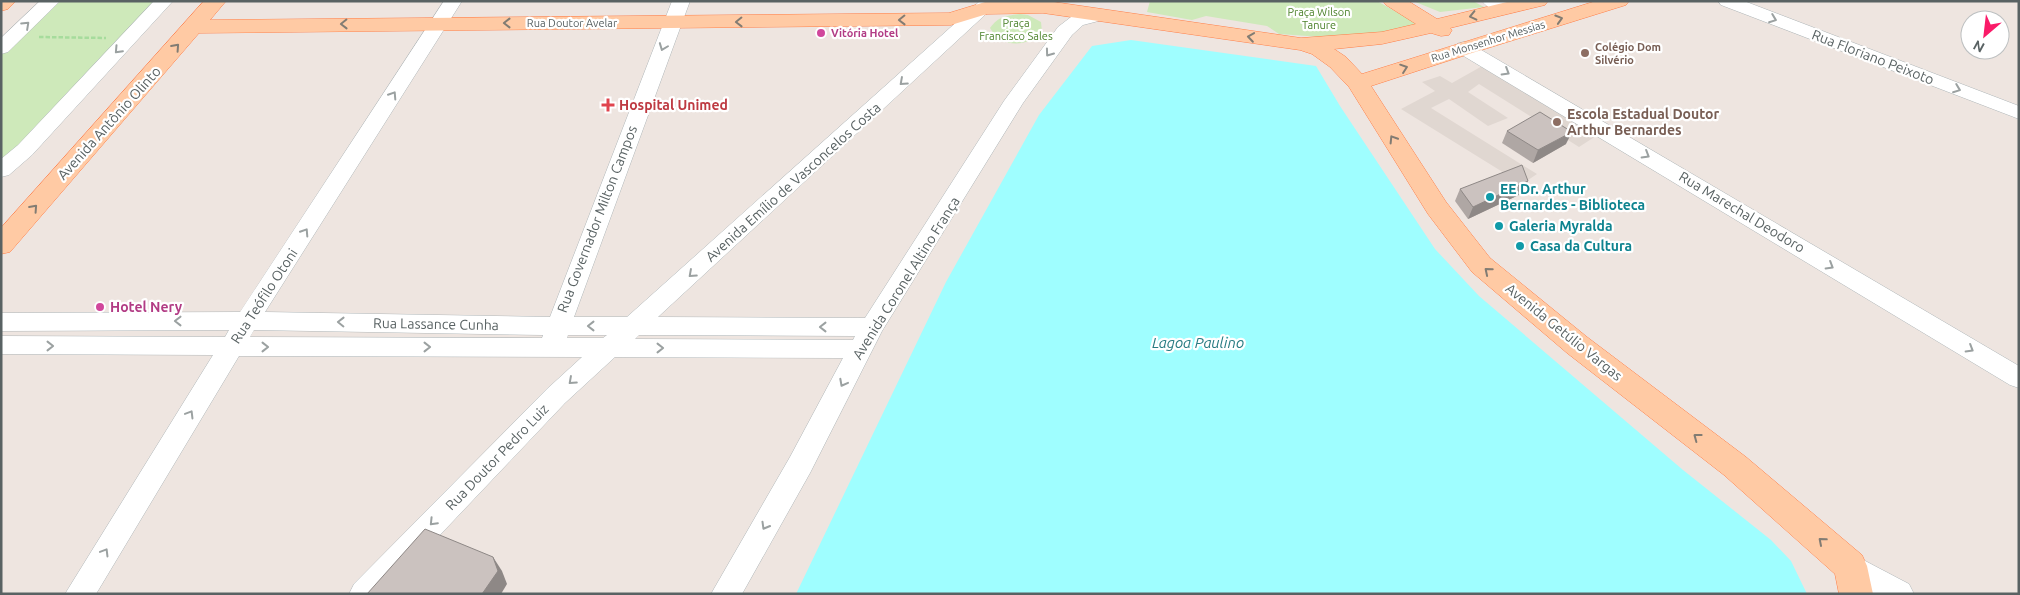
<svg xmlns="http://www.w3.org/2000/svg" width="2020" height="595" font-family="Ubuntu,sans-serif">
<rect width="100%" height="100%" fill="#eee5e0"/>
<!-- education -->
<path fill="#e0d7d1" d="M1484 65 1596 136 1579 147 1479 84 1468 92 1508 118 1488 126 1449 99 1431 108 1537 174 1522 184 1401 109 1435 91 1422 82 1440 76 1452 83Z"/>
<!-- green -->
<g fill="#cee9ba">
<path d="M60 1H159L1 163V54Z"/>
<path d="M1150 1H1377L1418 24 1377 34 1321 37 1279 34 1267 26 1206 16 1192 20 1147 12Z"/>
<path d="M1413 1H1473L1484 7 1440 12Z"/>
<path d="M1020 14 1028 15 1041 22 1042 32C1027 47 1002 49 990 28 999 16 1006 16 1020 14Z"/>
</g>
<!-- water -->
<path fill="#9ffeff" d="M1131 40 1316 66 1340 106 1435 249 1479 296 1683 470 1771 540 1791 561 1807 594H796L946 282 1039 115 1092 46Z"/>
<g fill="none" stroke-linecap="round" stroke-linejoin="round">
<!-- minor casing -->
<g stroke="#afb6b8" stroke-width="1">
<g id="minor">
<path d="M40 1H60L8 52 1 54V38Z"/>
<path d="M154 1H173L32 155 9 175 1 177V159L18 145Z"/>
<path d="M444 1H462L265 312 550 317 672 1H690L574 317H627L980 1H1000L658 317 865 318 1004 101 1058 27 1071 17 1100 10 1106 11 1109 15 1106 19 1083 25 1072 35 1023 103 882 331 810 473 742 594H711L790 457 843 358 615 357 565 403 384 594H349L354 584 547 389 582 357 239 356 96 594H65L213 355 1 354V336L225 337 229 330 1 331V313L240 312ZM254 330 543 335 542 338 250 337ZM568 335H607L603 338H567ZM639 335 855 336 853 340 635 339Z"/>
<path d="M1482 1H1506L1514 8 1511 12C1501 14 1489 10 1482 1Z"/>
<path d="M1718 1H1744L2019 106V119L1721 5Z"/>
<path d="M1464 42 1471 44 2019 366V388L2010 385 1457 52 1455 48 1457 44Z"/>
<path d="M1850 553 1909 584 1914 594H1872L1840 575 1835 566 1840 557Z"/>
</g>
</g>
<!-- major casing -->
<g stroke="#ff7e48" stroke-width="1">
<g id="major">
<path d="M1 1H16L8 9 1 11Z"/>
<path d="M204 1H226L210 20 949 13 985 2 1047 1 1301 38 1382 32 1416 24 1386 5 1383 1H1408L1437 19 1511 1H1548L1545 5 1450 28 1452 30 1449 35 1441 36 1431 33 1382 44 1334 49 1346 57 1362 74 1596 1H1629L1626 5 1472 53 1371 86 1446 202 1490 258 1587 337 1746 457 1862 555 1867 566 1873 594H1839L1835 574 1724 475 1567 353 1472 272 1428 214 1349 87 1330 67 1312 54 1300 50 1043 13 987 14 951 25 199 33 10 252 1 254V228Z"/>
</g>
</g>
<!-- path -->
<path stroke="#a6dc9c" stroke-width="2.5" stroke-dasharray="4.5 2" stroke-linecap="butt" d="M39 37 106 38"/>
<!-- minor -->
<use href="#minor" fill="#fff" fill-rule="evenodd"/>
<!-- major -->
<use href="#major" fill="#ffcaa4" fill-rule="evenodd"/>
</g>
<!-- wall -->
<g fill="#afa7a4">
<path d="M1507 131 1566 144 1533 163 1502 143Z"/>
<path d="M1460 189 1523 193 1468 219 1455 201Z"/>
</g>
<!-- shaded-wall -->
<g fill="#8e8886">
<path d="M1572 132 1566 144 1533 163 1538 150Z"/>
<path d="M1528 181 1523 193 1468 219 1473 207Z"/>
<path d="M493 557 502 571 507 584 501 594H482Z"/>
</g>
<!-- building -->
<g fill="#cbc2bf" stroke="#8e8886">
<path d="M1540 112 1572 132 1538 150 1507 131Z"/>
<path d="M1522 165 1528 181 1473 207 1460 189Z"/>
<path d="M425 529 493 557 498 571 482 594H367Z"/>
</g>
<!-- one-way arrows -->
<defs><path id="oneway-chevron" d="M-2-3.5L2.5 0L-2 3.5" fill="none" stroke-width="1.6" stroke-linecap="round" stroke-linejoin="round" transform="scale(1.25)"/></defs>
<g stroke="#827c73">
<use href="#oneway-chevron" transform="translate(1473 16) rotate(167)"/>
<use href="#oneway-chevron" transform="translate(1559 19) rotate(-17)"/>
<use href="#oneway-chevron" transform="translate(902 20) rotate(179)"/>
<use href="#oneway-chevron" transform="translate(739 22) rotate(179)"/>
<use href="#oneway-chevron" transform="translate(507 23) rotate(-180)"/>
<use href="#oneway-chevron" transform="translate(344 24) rotate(179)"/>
<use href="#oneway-chevron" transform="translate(1251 37) rotate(-172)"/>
<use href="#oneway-chevron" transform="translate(176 47) rotate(-48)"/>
<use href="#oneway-chevron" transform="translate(1404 68) rotate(-19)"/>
<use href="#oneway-chevron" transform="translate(1393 139) rotate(-122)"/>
<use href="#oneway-chevron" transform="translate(34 208) rotate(-48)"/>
<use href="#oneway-chevron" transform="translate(1488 271) rotate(-140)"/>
<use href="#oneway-chevron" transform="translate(1697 437) rotate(-143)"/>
<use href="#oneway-chevron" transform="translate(1822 541) rotate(-139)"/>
</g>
<g stroke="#9ba1a1">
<use href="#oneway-chevron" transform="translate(1773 19) rotate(21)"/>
<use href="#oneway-chevron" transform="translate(26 25) rotate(-43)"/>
<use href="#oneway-chevron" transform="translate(663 47) rotate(111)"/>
<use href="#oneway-chevron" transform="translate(118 50) rotate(133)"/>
<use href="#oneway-chevron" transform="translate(1049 53) rotate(126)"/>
<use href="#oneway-chevron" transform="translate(1506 72) rotate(31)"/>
<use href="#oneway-chevron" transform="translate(903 82) rotate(138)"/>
<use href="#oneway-chevron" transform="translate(1957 89) rotate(21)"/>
<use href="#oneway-chevron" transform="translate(393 95) rotate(-57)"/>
<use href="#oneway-chevron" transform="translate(1646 155) rotate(31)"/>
<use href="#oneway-chevron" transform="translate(305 232) rotate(-57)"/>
<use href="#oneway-chevron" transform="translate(1830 266) rotate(31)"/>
<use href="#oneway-chevron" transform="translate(692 274) rotate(138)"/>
<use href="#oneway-chevron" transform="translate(178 321) rotate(180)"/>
<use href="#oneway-chevron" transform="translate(341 322) rotate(-179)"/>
<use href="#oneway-chevron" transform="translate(591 326) rotate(-180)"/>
<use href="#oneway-chevron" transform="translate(823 327) rotate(-180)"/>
<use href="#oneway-chevron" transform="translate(50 346)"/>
<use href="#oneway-chevron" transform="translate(265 347)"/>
<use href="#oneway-chevron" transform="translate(427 347)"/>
<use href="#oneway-chevron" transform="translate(660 348)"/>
<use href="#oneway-chevron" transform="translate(1970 349) rotate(31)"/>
<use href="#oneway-chevron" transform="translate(572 381) rotate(138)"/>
<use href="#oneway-chevron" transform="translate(843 383) rotate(118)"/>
<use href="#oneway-chevron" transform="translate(190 414) rotate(-59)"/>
<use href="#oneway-chevron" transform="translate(433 522) rotate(134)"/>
<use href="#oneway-chevron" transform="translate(765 526) rotate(120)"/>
<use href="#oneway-chevron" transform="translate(105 552) rotate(-59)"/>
</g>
<!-- markers -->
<g fill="#d1479c" stroke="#fff" stroke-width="2">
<circle cx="821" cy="33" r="5"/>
<circle cx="100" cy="307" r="5"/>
</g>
<g fill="#8d6e63" stroke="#fff" stroke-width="2">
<circle cx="1585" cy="53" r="5"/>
<circle cx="1557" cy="122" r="5"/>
</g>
<path fill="#e0444e" stroke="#fff" stroke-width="2" d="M605.5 97.5h5v5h5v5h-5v5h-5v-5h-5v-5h5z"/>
<g fill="#0f9aa8" stroke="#fff" stroke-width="2">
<circle cx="1490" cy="197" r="5"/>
<circle cx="1499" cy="226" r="5"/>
<circle cx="1520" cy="246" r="5"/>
</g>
<g text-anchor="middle" stroke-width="4.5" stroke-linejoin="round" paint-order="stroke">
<!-- far-park labels -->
<g font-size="11" fill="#4c822b" stroke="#fff">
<text x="1319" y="16">Praça Wilson<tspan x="1319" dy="13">Tanure</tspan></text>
<text x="1016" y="27">Praça<tspan x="1016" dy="13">Francisco Sales</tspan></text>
</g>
<!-- far-street labels -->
<g font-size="11" fill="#596263" stroke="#fff">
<text x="572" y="27">Rua Doutor Avelar</text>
<text transform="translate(1488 41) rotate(-17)" y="4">Rua Monsenhor Messias</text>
</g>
<!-- far-hotel labels -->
<g font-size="11" font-weight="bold" fill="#b23c85" stroke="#fff" text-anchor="start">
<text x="831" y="37">Vitória Hotel</text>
</g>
<!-- far-education labels -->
<g font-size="11" font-weight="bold" fill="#785e54" stroke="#fff" text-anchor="start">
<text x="1595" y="51">Colégio Dom<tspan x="1595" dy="13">Silvério</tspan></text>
</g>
<!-- street labels -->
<g font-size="14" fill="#596263" stroke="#fff">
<text transform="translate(1873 57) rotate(21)" y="5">Rua Floriano Peixoto</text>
<text transform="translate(109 123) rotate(-48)" y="5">Avenida Antônio Olinto</text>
<text transform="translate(793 182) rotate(-42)" y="5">Avenida Emílio de Vasconcelos Costa</text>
<text transform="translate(1742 212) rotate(31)" y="5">Rua Marechal Deodoro</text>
<text transform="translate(597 219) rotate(-69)" y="5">Rua Governador Milton Campos</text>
<text transform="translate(906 278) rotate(-58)" y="5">Avenida Coronel Altino França</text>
<text transform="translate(264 296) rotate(-57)" y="5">Rua Teófilo Otoni</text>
<text transform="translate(436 324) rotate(1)" y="5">Rua Lassance Cunha</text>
<text transform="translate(1564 332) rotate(39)" y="5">Avenida Getúlio Vargas</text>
<text transform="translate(497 457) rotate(-46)" y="5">Rua Doutor Pedro Luiz</text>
</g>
<!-- health labels -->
<g font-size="14" font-weight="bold" fill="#be3a42" stroke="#fff" text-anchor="start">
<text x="619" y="110">Hospital Unimed</text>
</g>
<!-- education labels -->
<g font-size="14" font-weight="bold" fill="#785e54" stroke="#fff" text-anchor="start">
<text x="1567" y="119">Escola Estadual Doutor<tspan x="1567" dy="16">Arthur Bernardes</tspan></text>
</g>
<!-- culture labels -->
<g font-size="14" font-weight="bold" fill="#0d838f" stroke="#fff" text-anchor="start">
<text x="1500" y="194">EE Dr. Arthur<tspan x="1500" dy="16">Bernardes - Biblioteca</tspan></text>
<text x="1509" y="231">Galeria Myralda</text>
<text x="1530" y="251">Casa da Cultura</text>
</g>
<!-- hotel labels -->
<g font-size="14" font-weight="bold" fill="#b23c85" stroke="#fff" text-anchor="start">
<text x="110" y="312">Hotel Nery</text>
</g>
<!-- water labels -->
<g font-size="15" font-style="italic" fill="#277b82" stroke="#fff">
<text x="1198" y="348">Lagoa Paulino</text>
</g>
</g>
<!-- border -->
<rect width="2020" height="595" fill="none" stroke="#596263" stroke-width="5"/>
<!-- north arrow -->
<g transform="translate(1985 35) rotate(208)"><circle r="24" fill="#ffffff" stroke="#bdc0c1"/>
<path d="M0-4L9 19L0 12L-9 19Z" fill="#fa1a68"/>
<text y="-8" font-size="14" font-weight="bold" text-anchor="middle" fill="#596263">N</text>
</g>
</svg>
